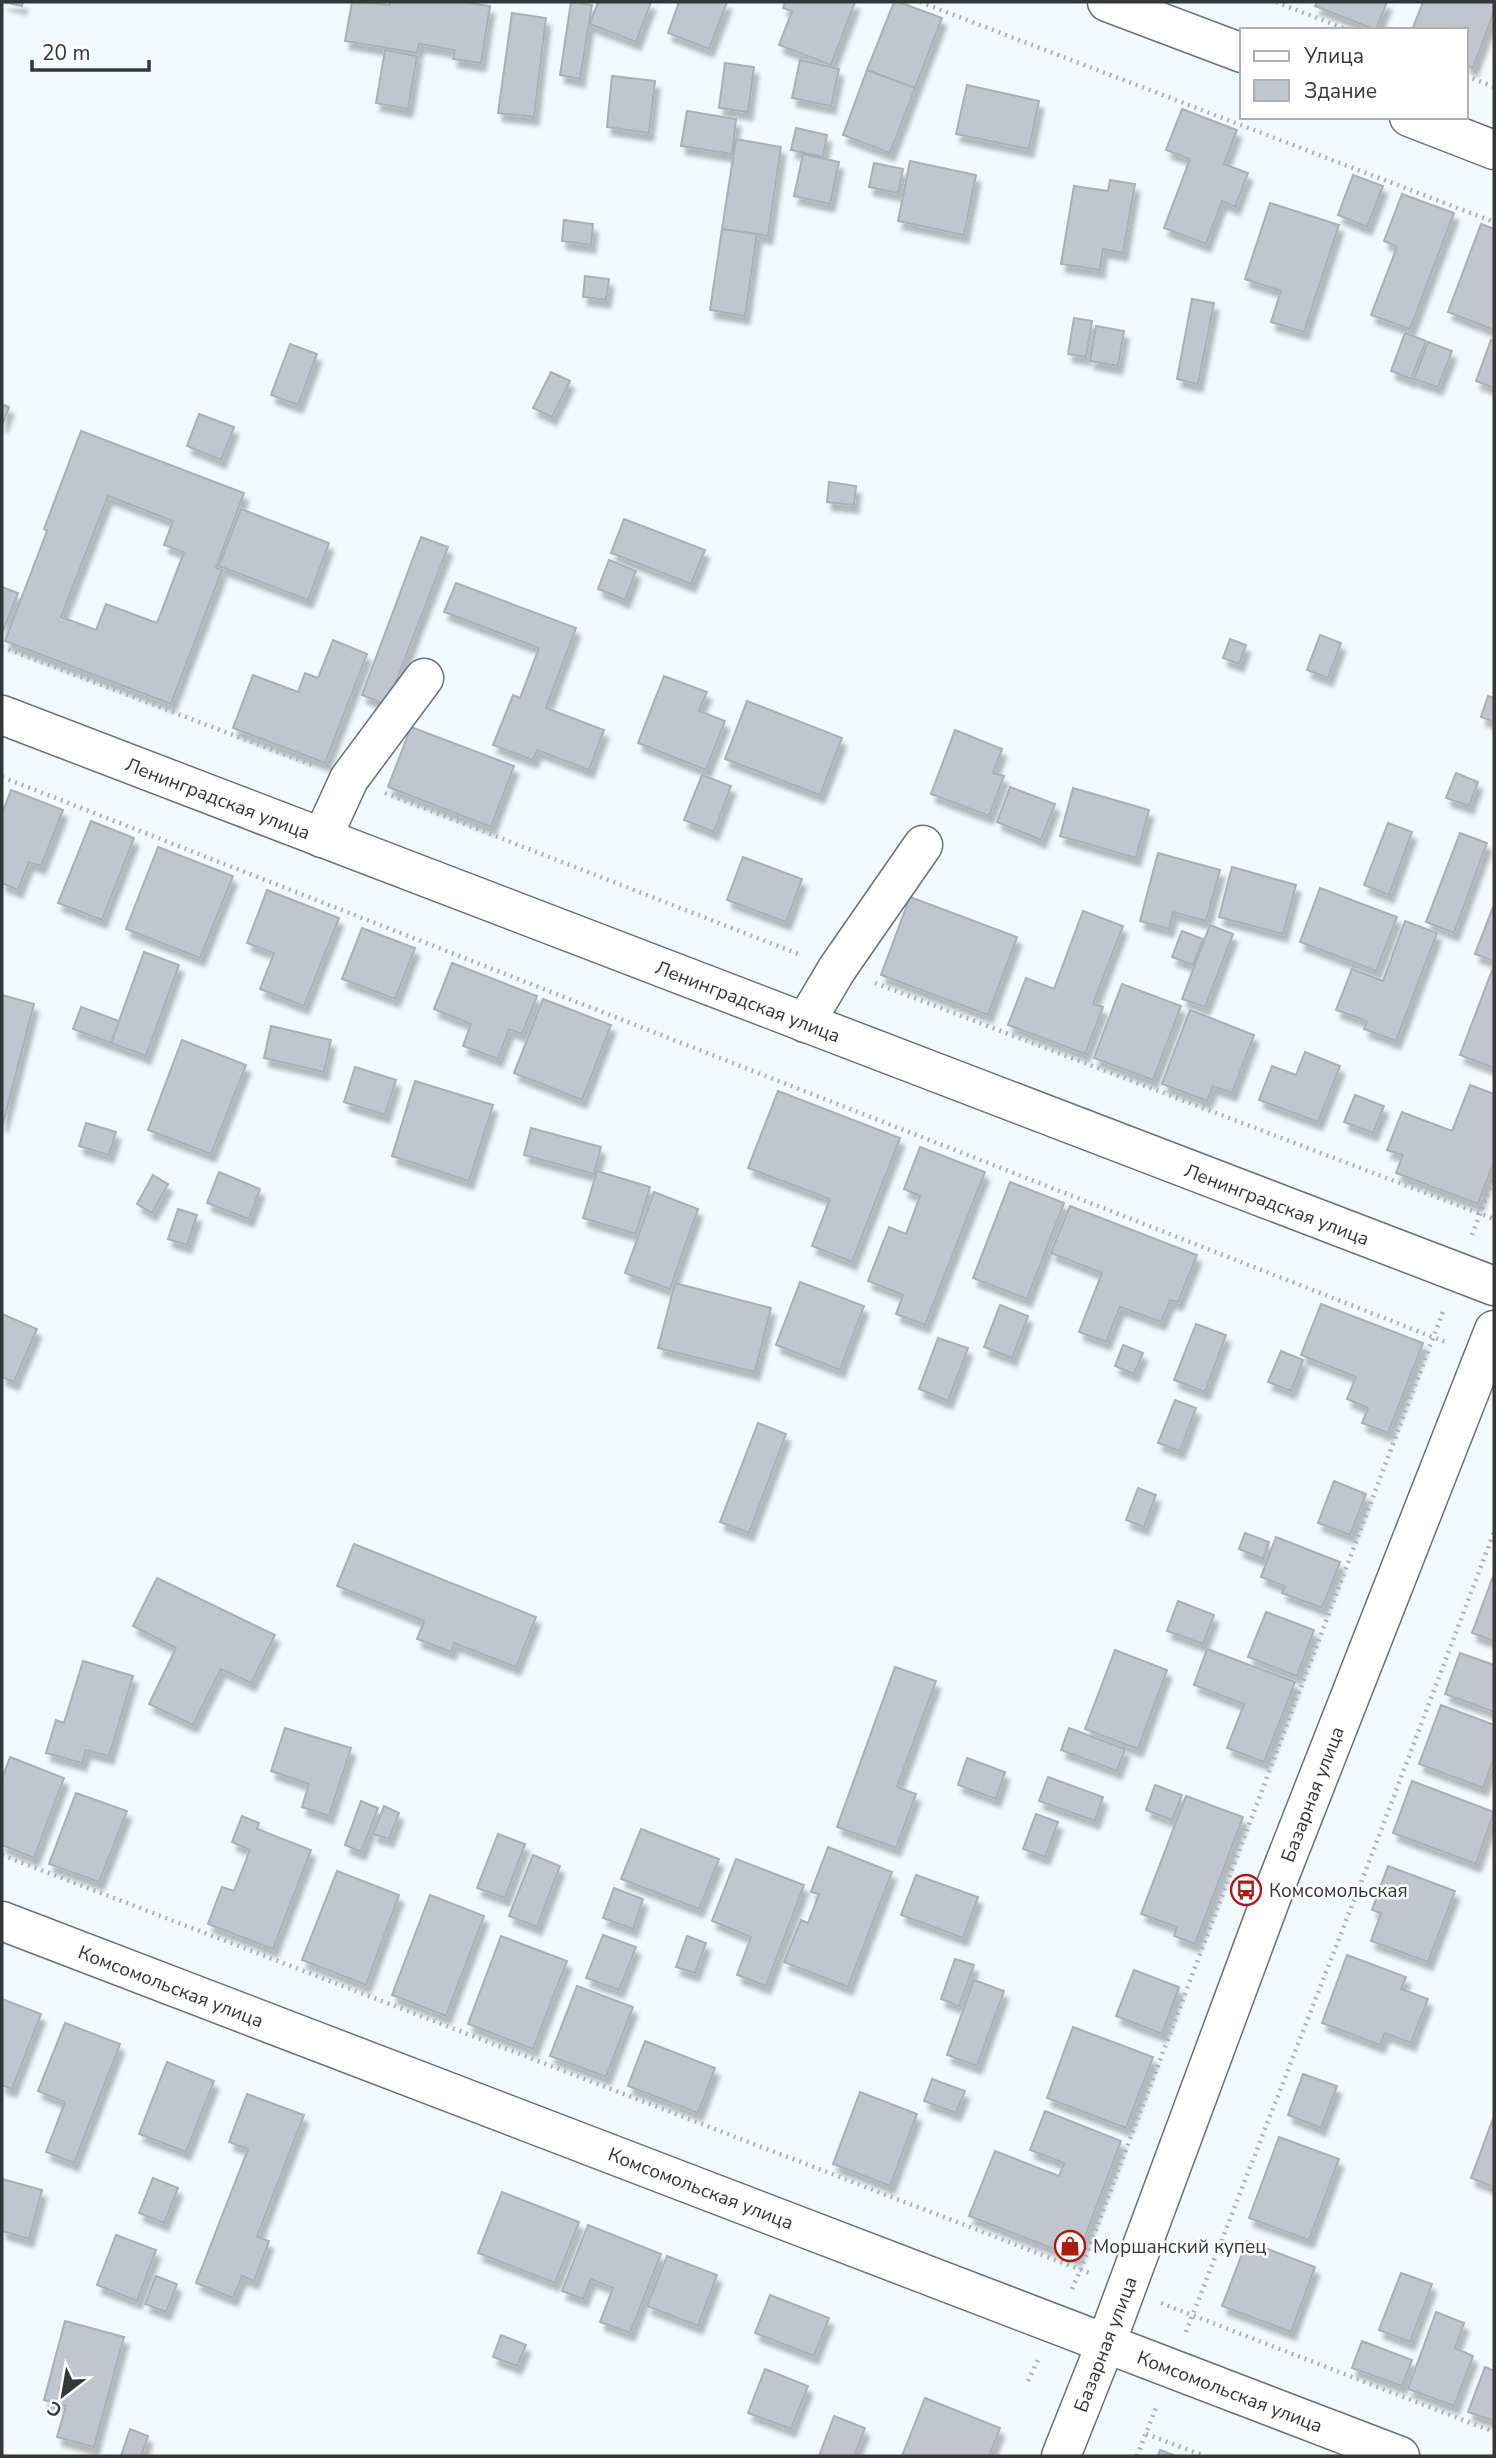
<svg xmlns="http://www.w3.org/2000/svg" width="1496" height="2458" font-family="'Nunito Sans',sans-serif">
<defs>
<filter id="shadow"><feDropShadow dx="4.5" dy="8" stdDeviation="2" flood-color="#0004"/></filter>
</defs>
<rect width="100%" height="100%" fill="#f1fafe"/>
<!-- building -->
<g fill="#c0c6cf" stroke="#a9afb7" stroke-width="2" fill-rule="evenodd" filter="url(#shadow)">
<path d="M3 2H23L22 6Z"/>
<path d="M352 2 390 5V2H462L490 6 481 63 453 59 455 50 419 44 417 53 345 41Z"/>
<path d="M571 2 592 5 580 79 560 75Z"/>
<path d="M598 2H651L636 42 590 24Z"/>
<path d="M679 2H727L709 49 668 33Z"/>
<path d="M785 2H855L831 65 779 45 792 11 783 8Z"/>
<path d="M894 2H899L942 18 915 88 867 70Z"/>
<path d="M1317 2H1387L1376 30 1315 6Z"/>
<path d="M1423 2H1494V11L1473 68 1466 65V30H1412Z"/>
<path d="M512 13 546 18 534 117 498 113Z"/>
<path d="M385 50 417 56 408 109 376 103Z"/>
<path d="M800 60 839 69 831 106 792 98Z"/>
<path d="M725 63 754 67 748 112 719 108Z"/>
<path d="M867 70 915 88 890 153 843 135Z"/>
<path d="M612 76 655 81 649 133 607 127Z"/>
<path d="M967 85 1039 101 1029 149 956 134Z"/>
<path d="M1182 109 1237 130 1224 164 1248 173 1235 207 1222 201 1206 244 1164 228 1190 159 1166 150Z"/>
<path d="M687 111 736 119 732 154 681 146Z"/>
<path d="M796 128 827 135 823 157 791 150Z"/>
<path d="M736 139 781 147 768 236 722 229Z"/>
<path d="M803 154 839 162 830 204 794 196Z"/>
<path d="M910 161 976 175 964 235 898 221Z"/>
<path d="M874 163 903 169 898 193 869 187Z"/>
<path d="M1353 175 1383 186 1367 227 1338 215Z"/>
<path d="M1110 180 1135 184 1123 253 1103 249 1100 270 1061 264 1074 186 1108 191Z"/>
<path d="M1402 194 1454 213 1410 329 1371 315 1397 247 1384 241Z"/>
<path d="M1270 203 1339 225 1304 332 1271 322 1281 291 1245 279Z"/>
<path d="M564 220 593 224 591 245 562 241Z"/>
<path d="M1481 224 1494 229V330L1448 312Z"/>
<path d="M722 229 757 234 745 316 710 310Z"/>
<path d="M585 276 609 279 606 300 583 297Z"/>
<path d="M1192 299 1214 303 1198 384 1177 379Z"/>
<path d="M1074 318 1092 321 1086 357 1068 354Z"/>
<path d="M1096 326 1124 331 1118 366 1090 361Z"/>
<path d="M1405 333 1426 341 1411 379 1391 371Z"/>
<path d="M1491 340 1494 341V388L1476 381Z"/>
<path d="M1428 342 1452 351 1438 387 1414 379Z"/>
<path d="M290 344 317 354 298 405 271 395Z"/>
<path d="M551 372 570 381 552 417 533 408Z"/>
<path d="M2 404 9 407 2 426Z"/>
<path d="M199 414 234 427 221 460 187 446Z"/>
<path d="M81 431 244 493 216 568 222 570 171 704 5 641 47 531 44 529ZM108 496 173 521 164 545 184 552 157 623 106 604 96 630 61 617Z"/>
<path d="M829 482 856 486 854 505 827 502Z"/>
<path d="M241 509 329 543 308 600 219 566Z"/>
<path d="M624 519 705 550 691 584 611 553Z"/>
<path d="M421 537 448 547 387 705 362 695Z"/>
<path d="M609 560 636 571 625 600 598 589Z"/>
<path d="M456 583 576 628 546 708 604 730 589 770 537 750 533 760 493 745 513 695 520 698 539 648 444 612Z"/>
<path d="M2 587 18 593 2 634Z"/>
<path d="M1320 635 1341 643 1328 678 1307 670Z"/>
<path d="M1230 639 1246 645 1239 664 1223 658Z"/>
<path d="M333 640 367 654 325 763 233 728 253 675 298 692 305 673 318 678Z"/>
<path d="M664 676 707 692 699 711 725 721 706 770 638 743Z"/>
<path d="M1488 696 1494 698V722L1481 717Z"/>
<path d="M747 701 842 738 820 795 725 759Z"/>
<path d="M411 727 514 766 491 827 388 787Z"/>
<path d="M955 730 1002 749 993 773 1004 776 989 816 931 794Z"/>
<path d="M1456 773 1478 782 1469 806 1446 798Z"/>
<path d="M702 775 731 786 714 832 684 820Z"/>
<path d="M1010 787 1055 804 1041 840 997 822Z"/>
<path d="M1073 788 1149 810 1136 858 1060 836Z"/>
<path d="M11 790 63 810 41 866 29 862 18 890 2 883V814Z"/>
<path d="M91 821 134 838 102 920 58 903Z"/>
<path d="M1388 823 1412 832 1389 895 1364 885Z"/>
<path d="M1460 833 1487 843 1454 933 1426 922Z"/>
<path d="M158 847 233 876 200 958 126 929Z"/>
<path d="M1158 853 1220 870 1206 921 1173 912 1169 929 1140 921Z"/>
<path d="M743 857 802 879 786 922 727 900Z"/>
<path d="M1232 867 1296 885 1283 934 1219 917Z"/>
<path d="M1320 888 1397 917 1376 971 1300 942Z"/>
<path d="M267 890 339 918 304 1006 260 989 274 953 247 943Z"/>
<path d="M910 897 1017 937 988 1015 881 975Z"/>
<path d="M1493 907H1494V961L1475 954Z"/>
<path d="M1083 911 1123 926 1093 1004 1103 1007 1085 1054 1008 1025 1026 978 1054 989Z"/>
<path d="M1405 921 1437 933 1396 1041 1364 1029 1367 1021 1336 1010 1352 969 1383 981Z"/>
<path d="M1210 925 1233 934 1205 1007 1182 999Z"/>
<path d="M362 928 415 948 395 999 342 979Z"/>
<path d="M1182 931 1203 939 1193 965 1172 957Z"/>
<path d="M144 952 179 965 146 1056 111 1043Z"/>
<path d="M452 963 537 996 522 1034 509 1029 498 1059 463 1046 471 1024 434 1009Z"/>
<path d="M1494 965V1068L1460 1055Z"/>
<path d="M1122 984 1181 1006 1153 1080 1094 1058Z"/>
<path d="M2 995 34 1004 3 1124H2Z"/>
<path d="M543 999 611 1025 582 1100 514 1073Z"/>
<path d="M81 1007 119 1021 111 1043 73 1029Z"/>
<path d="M1190 1010 1254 1035 1232 1093 1213 1086 1207 1101 1162 1084Z"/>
<path d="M271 1026 331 1040 324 1072 264 1058Z"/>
<path d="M182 1040 246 1065 211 1154 148 1130Z"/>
<path d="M1305 1052 1340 1066 1318 1122 1259 1100 1272 1066 1296 1075Z"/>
<path d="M355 1067 396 1080 385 1115 344 1102Z"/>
<path d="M415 1081 493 1105 469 1181 392 1156Z"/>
<path d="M1470 1085 1494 1094V1161L1478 1204 1396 1173 1403 1155 1387 1150 1402 1112 1452 1131Z"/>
<path d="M778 1091 900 1138 852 1262 812 1246 830 1199 748 1168Z"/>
<path d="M1355 1095 1384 1106 1373 1133 1344 1122Z"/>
<path d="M86 1123 116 1132 109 1155 79 1146Z"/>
<path d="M531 1128 601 1147 594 1174 524 1155Z"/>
<path d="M920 1147 985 1172 925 1325 896 1314 903 1295 868 1281 889 1227 906 1234 920 1196 904 1189Z"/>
<path d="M597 1171 650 1187 636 1234 583 1218Z"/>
<path d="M219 1172 260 1189 249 1219 207 1203Z"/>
<path d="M153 1175 168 1184 152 1213 137 1204Z"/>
<path d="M1010 1182 1064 1203 1027 1299 973 1278Z"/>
<path d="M654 1192 698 1209 670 1289 625 1273Z"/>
<path d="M1070 1206 1197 1255 1178 1302 1170 1300 1161 1322 1120 1307 1106 1342 1079 1332 1102 1273 1051 1253Z"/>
<path d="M178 1209 197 1215 187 1245 168 1239Z"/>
<path d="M800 1282 864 1306 840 1370 776 1345Z"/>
<path d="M675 1283 771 1308 755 1372 658 1348Z"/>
<path d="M1321 1304 1423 1343 1388 1433 1362 1423 1368 1408 1347 1399 1356 1377 1301 1355Z"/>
<path d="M1000 1305 1028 1316 1012 1358 984 1347Z"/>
<path d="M2 1314 37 1329 14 1382 2 1377Z"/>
<path d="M1196 1324 1226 1335 1205 1392 1174 1380Z"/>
<path d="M938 1338 968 1348 948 1401 919 1389Z"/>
<path d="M1123 1345 1143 1353 1134 1374 1115 1366Z"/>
<path d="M1281 1351 1303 1360 1291 1391 1268 1382Z"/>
<path d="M1175 1400 1196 1408 1180 1451 1158 1443Z"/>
<path d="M758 1423 786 1434 749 1533 720 1522Z"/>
<path d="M1334 1481 1366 1494 1350 1535 1318 1523Z"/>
<path d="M1138 1488 1156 1495 1144 1527 1126 1520Z"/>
<path d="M1245 1533 1269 1542 1263 1559 1239 1549Z"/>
<path d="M1276 1537 1340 1562 1322 1608 1282 1593 1285 1586 1261 1577Z"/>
<path d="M354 1544 536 1617 516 1667 454 1643 451 1652 417 1639 424 1621 337 1586Z"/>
<path d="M1494 1574V1641L1472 1633Z"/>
<path d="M157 1578 275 1635 251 1683 221 1669 193 1725 149 1704 176 1648 133 1626Z"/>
<path d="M1178 1601 1214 1615 1203 1644 1167 1631Z"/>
<path d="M1266 1612 1314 1630 1297 1676 1248 1657Z"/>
<path d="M1207 1649 1295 1682 1264 1762 1227 1748 1244 1704 1194 1685Z"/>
<path d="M1115 1650 1167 1670 1138 1749 1085 1729Z"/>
<path d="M1460 1653 1494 1665V1712L1445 1694Z"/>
<path d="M83 1661 133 1676 109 1756 86 1750 82 1763 46 1753 56 1720 64 1723Z"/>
<path d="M895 1667 936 1681 897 1787 916 1794 896 1848 837 1827Z"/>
<path d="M1441 1705 1494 1725V1758L1483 1788 1419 1764Z"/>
<path d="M285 1728 351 1748 329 1816 302 1807 309 1784 271 1771Z"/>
<path d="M1069 1728 1125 1749 1117 1771 1061 1750Z"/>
<path d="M10 1757 64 1778 34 1858 2 1845V1779Z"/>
<path d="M967 1758 1005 1772 996 1799 958 1785Z"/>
<path d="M1048 1777 1103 1797 1095 1821 1039 1801Z"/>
<path d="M1412 1781 1494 1812 1476 1864 1393 1833Z"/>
<path d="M1155 1785 1182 1795 1172 1820 1146 1810Z"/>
<path d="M76 1793 127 1811 99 1882 49 1864Z"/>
<path d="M1186 1796 1243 1817 1195 1944 1174 1936 1177 1927 1141 1914Z"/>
<path d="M361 1801 378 1808 361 1852 345 1845Z"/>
<path d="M384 1806 399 1813 389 1839 373 1834Z"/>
<path d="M1036 1814 1058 1822 1045 1857 1023 1849Z"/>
<path d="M242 1816 259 1823 257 1829 311 1850 273 1949 208 1924 222 1887 234 1891 250 1850 232 1842Z"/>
<path d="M641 1829 719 1859 699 1909 621 1879Z"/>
<path d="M498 1834 525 1844 505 1898 477 1888Z"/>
<path d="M828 1847 892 1872 848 1987 784 1962 801 1920 808 1923 819 1894 811 1892Z"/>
<path d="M533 1855 560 1866 537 1927 509 1916Z"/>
<path d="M736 1859 804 1885 766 1986 737 1975 751 1937 712 1921Z"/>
<path d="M1388 1866 1455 1891 1428 1962 1371 1941 1381 1913 1372 1910Z"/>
<path d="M337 1871 399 1895 366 1985 302 1960Z"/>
<path d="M916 1875 978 1897 963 1938 901 1915Z"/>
<path d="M614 1888 643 1899 633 1929 603 1918Z"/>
<path d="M430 1895 484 1916 446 2016 392 1995Z"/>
<path d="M603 1935 636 1947 619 1990 586 1978Z"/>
<path d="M501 1936 567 1961 533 2049 468 2024Z"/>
<path d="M687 1936 706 1943 695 1973 676 1967Z"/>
<path d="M1347 1955 1406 1977 1401 1989 1428 1999 1411 2043 1385 2033 1380 2045 1322 2023Z"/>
<path d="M955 1959 974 1965 959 2006 941 1999Z"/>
<path d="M1134 1970 1179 1987 1162 2034 1116 2016Z"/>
<path d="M974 1980 1004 1991 977 2066 947 2055Z"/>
<path d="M577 1986 633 2007 606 2077 550 2056Z"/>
<path d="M2 1999 41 2014 12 2089 2 2085Z"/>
<path d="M65 2023 120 2044 74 2163 46 2152 65 2102 38 2091Z"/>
<path d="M1073 2027 1153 2057 1126 2128 1047 2098Z"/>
<path d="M645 2041 715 2068 698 2113 628 2086Z"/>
<path d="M167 2062 214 2081 186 2152 139 2134Z"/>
<path d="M1303 2074 1337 2086 1321 2128 1288 2115Z"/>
<path d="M932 2079 965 2091 956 2113 924 2101Z"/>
<path d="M860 2092 917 2114 890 2186 833 2164Z"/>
<path d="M247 2094 304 2115 257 2237 269 2241 254 2281 242 2276 233 2298 196 2283 248 2149 229 2142Z"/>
<path d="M1045 2111 1121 2141 1077 2258 969 2216 995 2151 1059 2176 1064 2163 1030 2150Z"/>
<path d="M1494 2116V2187L1471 2178Z"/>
<path d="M1279 2137 1339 2159 1309 2240 1249 2218Z"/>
<path d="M153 2178 178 2188 164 2223 139 2213Z"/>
<path d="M2 2179 42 2190 29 2239 2 2231Z"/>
<path d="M502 2192 579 2222 555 2283 478 2253Z"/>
<path d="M588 2225 661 2254 630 2333 600 2322 613 2288 591 2279 583 2299 562 2291Z"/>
<path d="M116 2235 156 2250 137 2301 97 2285Z"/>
<path d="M1247 2241 1315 2267 1291 2332 1222 2306Z"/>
<path d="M667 2256 717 2275 698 2326 647 2306Z"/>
<path d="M1401 2273 1432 2284 1410 2342 1379 2330Z"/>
<path d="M156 2276 177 2284 166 2312 145 2304Z"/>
<path d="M770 2295 829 2318 814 2356 755 2333Z"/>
<path d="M1436 2312 1464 2323 1455 2348 1473 2356 1454 2406 1408 2389Z"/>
<path d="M65 2321 124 2337 94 2447 57 2437 66 2406 44 2400Z"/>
<path d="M501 2335 526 2345 517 2366 493 2357Z"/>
<path d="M1362 2341 1412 2360 1402 2386 1352 2368Z"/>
<path d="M1485 2367 1494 2371V2421L1468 2412Z"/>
<path d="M765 2369 808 2386 791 2429 748 2413Z"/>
<path d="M925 2398 1000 2428 989 2456H902Z"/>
<path d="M834 2416 865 2428 854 2456H819Z"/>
<path d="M130 2429 148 2436 141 2456H121Z"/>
<path d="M1160 2450 1176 2456H1158Z"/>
</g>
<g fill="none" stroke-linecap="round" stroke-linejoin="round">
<!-- minor casing -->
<g stroke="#687276" stroke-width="41">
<g id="minor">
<path d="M1107 2 1242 53"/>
<path d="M1409 117 1494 150"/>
<path d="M2 715 1494 1286"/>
<path d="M322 838 349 779 424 678"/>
<path d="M805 1023 837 969 923 845"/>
<path d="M2 1921 1400 2456"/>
</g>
</g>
<!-- major casing -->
<g stroke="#687276" stroke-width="41">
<path id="major" d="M1061 2456 1106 2343 1276 1885 1494 1330"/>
</g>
<!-- path -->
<g stroke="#abb3b6" stroke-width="4.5" stroke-dasharray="2 5" stroke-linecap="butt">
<path d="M920 2 1494 222"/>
<path d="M1276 2 1348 30"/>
<path d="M1466 76 1494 87"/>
<path d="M2 647 312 765"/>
<path d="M2 777 1448 1343"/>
<path d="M385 793 801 955"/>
<path d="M875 983 1494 1219"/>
<path d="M1472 1235 1494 1177"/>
<path d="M2 1855 1092 2274"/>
<path d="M1072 2289 1081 2269 1444 1309"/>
<path d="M1161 2303 1494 2432"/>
<path d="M1186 2332 1372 1854 1494 1532"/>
<path d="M1028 2381 1038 2360"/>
<path d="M1146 2434 1205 2456"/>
<path d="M1137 2456 1157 2405"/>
</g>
<!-- minor -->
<use href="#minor" stroke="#fff" stroke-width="38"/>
<!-- major -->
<use href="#major" stroke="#fff" stroke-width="38"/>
</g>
<!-- icons -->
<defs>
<g id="bus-ring" transform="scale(1.575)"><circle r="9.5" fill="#fff" stroke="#ac1b10" stroke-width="1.5"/><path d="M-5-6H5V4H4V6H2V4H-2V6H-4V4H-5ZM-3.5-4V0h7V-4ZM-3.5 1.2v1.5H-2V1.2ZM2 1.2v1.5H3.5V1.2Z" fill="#ac1b10"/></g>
<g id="shop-ring" transform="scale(1.575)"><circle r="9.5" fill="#fff" stroke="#ac1b10" stroke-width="1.5"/><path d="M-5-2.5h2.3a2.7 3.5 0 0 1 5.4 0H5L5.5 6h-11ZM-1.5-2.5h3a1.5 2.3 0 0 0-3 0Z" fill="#ac1b10"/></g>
</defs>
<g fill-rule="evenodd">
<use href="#bus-ring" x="1246" y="1890"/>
<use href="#shop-ring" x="1070" y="2246"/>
</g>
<g text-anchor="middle" stroke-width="5" stroke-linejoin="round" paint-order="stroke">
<!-- street labels -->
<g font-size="19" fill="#333739" stroke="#fff">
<text transform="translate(218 798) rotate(21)" y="7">Ленинградская улица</text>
<text transform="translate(748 1001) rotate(21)" y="7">Ленинградская улица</text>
<text transform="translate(1277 1204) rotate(21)" y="7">Ленинградская улица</text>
<text transform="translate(1312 1794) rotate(-69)" y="7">Базарная улица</text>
<text transform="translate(171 1986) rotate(21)" y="7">Комсомольская улица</text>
<text transform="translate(701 2188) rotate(21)" y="7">Комсомольская улица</text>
<text transform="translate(1105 2344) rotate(-69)" y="7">Базарная улица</text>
<text transform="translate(1230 2391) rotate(21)" y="7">Комсомольская улица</text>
</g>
<!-- poi labels -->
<g font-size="19" fill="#333739" stroke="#fff" text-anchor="start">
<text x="1269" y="1897">Комсомольская</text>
<text x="1093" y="2253">Моршанский купец</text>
</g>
</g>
<!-- border -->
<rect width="1496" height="2458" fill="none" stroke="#333739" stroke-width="7"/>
<!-- legend -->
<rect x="1240" y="28" width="228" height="91" fill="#ffffff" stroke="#adafb0" stroke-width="2"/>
<rect x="1254" y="51" width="35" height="10" fill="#ffffff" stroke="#adafb0" stroke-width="2"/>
<text x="1304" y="63" font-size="21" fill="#333739">Улица</text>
<rect x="1254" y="80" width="35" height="21" fill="#c0c6cf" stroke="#adafb0" stroke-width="2"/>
<text x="1304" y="98" font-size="21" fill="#333739">Здание</text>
<!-- north arrow -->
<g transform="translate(63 2395) rotate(211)" stroke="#ffffff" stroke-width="5" paint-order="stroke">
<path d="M0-5L12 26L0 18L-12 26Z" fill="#333739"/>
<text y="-10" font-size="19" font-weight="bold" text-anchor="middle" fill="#333739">С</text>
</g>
<!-- scale -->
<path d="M32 60v10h117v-10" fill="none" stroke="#333739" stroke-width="3.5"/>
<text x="42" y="60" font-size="21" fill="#333739" stroke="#ffffff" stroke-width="5" paint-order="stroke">20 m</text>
</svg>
